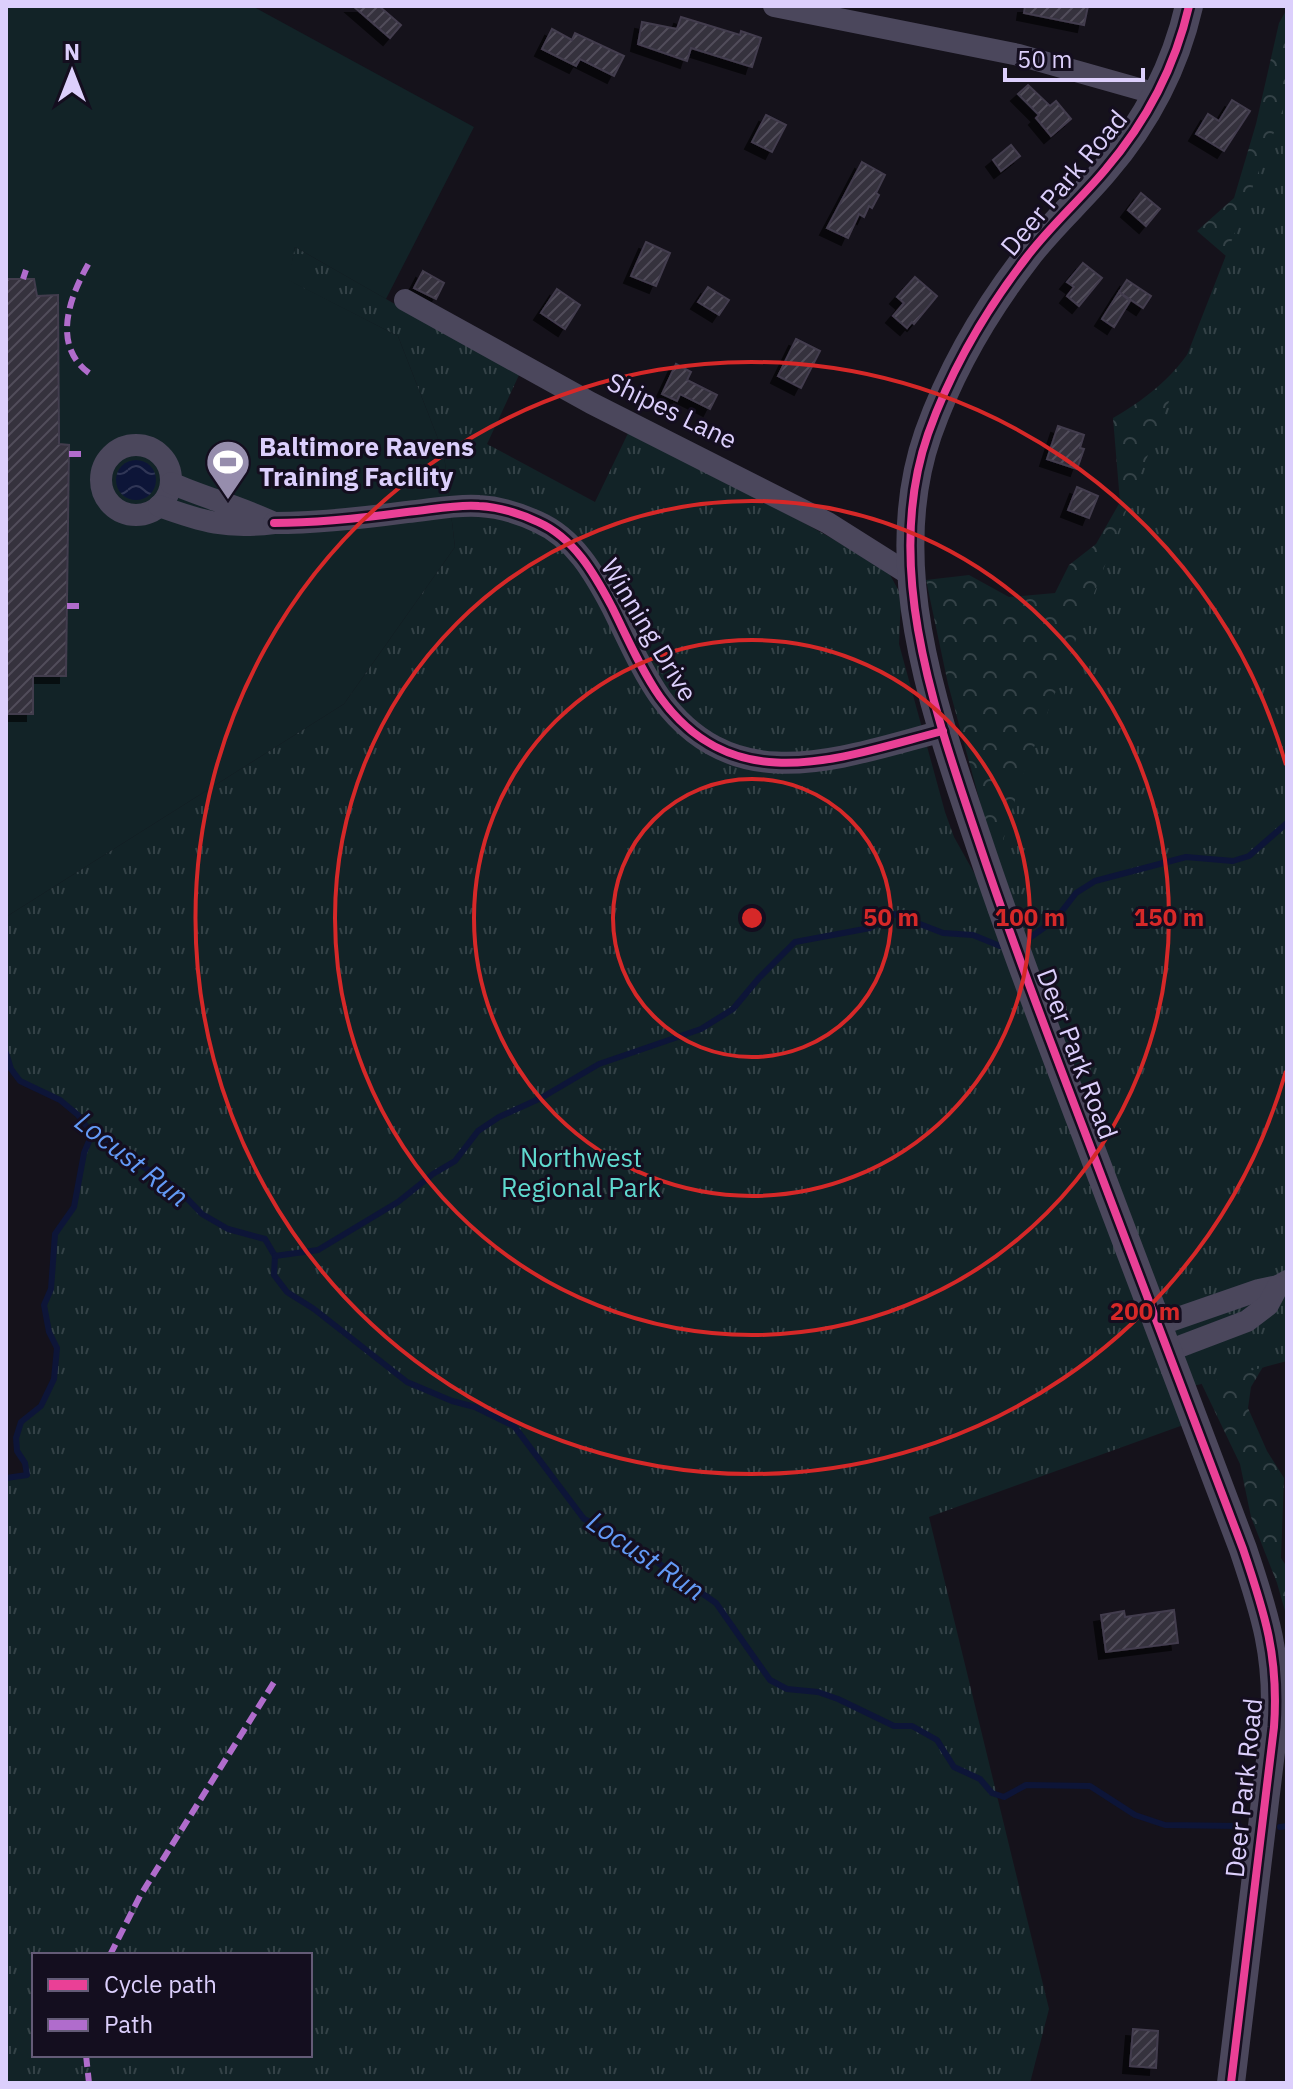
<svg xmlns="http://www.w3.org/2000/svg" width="1293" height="2089" font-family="'IBM Plex Sans',sans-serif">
<defs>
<pattern id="forest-crowns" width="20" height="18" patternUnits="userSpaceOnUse" patternTransform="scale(2)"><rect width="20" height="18" fill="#122327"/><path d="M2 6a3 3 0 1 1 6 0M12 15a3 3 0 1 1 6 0" fill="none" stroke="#344247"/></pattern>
<pattern id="park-tufts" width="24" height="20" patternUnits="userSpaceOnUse" patternTransform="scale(2)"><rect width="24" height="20" fill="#122327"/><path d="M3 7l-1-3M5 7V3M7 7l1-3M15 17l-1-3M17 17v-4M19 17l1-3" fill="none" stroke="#344247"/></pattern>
<pattern id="water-waves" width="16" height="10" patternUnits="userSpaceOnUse" patternTransform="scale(2)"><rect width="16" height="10" fill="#0d1538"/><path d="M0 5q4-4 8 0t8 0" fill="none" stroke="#303656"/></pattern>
<pattern id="building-hatch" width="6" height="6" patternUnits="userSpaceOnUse" patternTransform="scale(2)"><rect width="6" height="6" fill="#34303d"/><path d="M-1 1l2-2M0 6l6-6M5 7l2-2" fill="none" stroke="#514d5a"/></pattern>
<filter id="shadow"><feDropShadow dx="-7" dy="7" stdDeviation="0" flood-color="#0009"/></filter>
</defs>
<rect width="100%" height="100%" fill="#15121b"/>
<!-- green -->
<path fill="#122327" d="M6 6H252L474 127 386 299 295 247 289 280 398 336 444 454 455 547 344 704 6 917Z"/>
<!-- forest -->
<g fill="url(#forest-crowns)">
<path d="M1287 9V1238L1176 1107 993 850 948 684 926 580 969 575 1009 597 1055 593 1069 565 1096 544 1120 502 1113 418C1150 397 1185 368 1203 327 1213 305 1218 279 1226 256L1197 231 1234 198 1256 124 1279 23Z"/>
<path d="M1270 1355 1251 1387 1248 1408 1267 1451 1284 1478 1281 1558 1287 1567V1618L1277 1583 1251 1517 1240 1464 1195 1370Z"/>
</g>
<!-- park -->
<path fill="url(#park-tufts)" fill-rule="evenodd" d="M1287 99V1361L1175 1391 1186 1424 929 1517 1049 2009 1030 2083H6V1478L27 1475 25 1463 17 1451 16 1438 21 1422 41 1406 54 1379 57 1348 49 1332 44 1305 51 1289 55 1234 74 1207 84 1153 92 1134C83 1121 74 1110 61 1101 34 1084 16 1089 6 1053V917L344 704 455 547 444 454 398 336 288 280 295 247 519 375 487 444 595 502 631 427 833 539 889 573 901 595 899 644 945 812 954 837 987 896 1020 783ZM34 1955H310V2055H34Z"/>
<!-- water -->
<circle fill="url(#water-waves)" cx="136" cy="480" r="20"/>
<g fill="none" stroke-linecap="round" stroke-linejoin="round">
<!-- stream -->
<g stroke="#0d1538" stroke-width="6">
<path d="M1025 941 1055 920 1076 893 1095 881 1186 857 1233 861 1249 856 1287 823"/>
<path d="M6 1053 11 1069 20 1081 60 1100 78 1115 92 1134 178 1189 202 1214 228 1229 265 1239 275 1256 274 1275 287 1292 314 1309 407 1382 452 1401 475 1407 514 1426 584 1519 619 1536 716 1603 770 1680 787 1689 818 1692 838 1699 894 1726H912L937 1740 954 1767 980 1779 992 1793 1004 1797 1026 1785 1090 1786 1135 1815 1165 1825 1239 1826"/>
<path d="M275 1256 318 1250 398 1202 433 1174 455 1161 478 1131 499 1117 541 1098 599 1064 701 1029 733 1009 759 978 795 942 870 928 894 914 943 933 973 935 1000 946"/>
<path d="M6 1478 27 1475 25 1463 17 1451 16 1438 21 1422 41 1406 54 1379 57 1348 49 1332 44 1305 51 1289 55 1234 74 1207 84 1153 92 1134"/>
<path d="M1280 1827 1287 1826"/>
</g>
</g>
<!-- building -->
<g fill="url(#building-hatch)" stroke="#433c4e" stroke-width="2" filter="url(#shadow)">
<path d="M353 6H379L401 25 390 38Z"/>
<path d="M1025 6H1088L1084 25 1024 13Z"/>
<path d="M681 17 740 35 741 31 761 38 752 67 691 48 687 61 638 44 642 22 677 29Z"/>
<path d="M552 29 572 40 575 33 624 56 614 76 580 59 576 66 542 49Z"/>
<path d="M1028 85 1050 106 1056 101 1071 119 1051 136 1036 118 1039 115 1018 94Z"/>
<path d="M1232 100 1250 111 1224 151 1196 134 1208 114 1219 121Z"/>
<path d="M766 115 786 125 772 152 752 142Z"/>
<path d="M1011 145 1020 156 1001 171 993 160Z"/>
<path d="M862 162 885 175 876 193 879 195 872 208 869 206 864 217 859 214 848 238 827 228Z"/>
<path d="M1141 193 1160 209 1146 226 1128 210Z"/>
<path d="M646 242 670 253 656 286 631 276Z"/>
<path d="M1083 263 1102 278 1079 306 1067 296 1074 287 1067 282Z"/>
<path d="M423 271 444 283 436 299 414 288Z"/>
<path d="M915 277 937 296 914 324 912 322 907 328 893 316 904 303 897 297Z"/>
<path d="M6 279H34L37 296 58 295 59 444 69 445 66 676H33V714H6Z"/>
<path d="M1127 280 1151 296 1143 308 1119 292Z"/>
<path d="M708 287 729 300 719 315 698 302Z"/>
<path d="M557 289 580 305 565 329 541 313Z"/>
<path d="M1119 292 1130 301 1114 327 1102 319Z"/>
<path d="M796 339 820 351 801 388 778 376Z"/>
<path d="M676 364 691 372 687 380 717 395 710 409 680 394 677 401 662 394Z"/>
<path d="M1058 426 1084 435 1080 448 1084 449 1077 469 1047 459Z"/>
<path d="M1077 487 1098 496 1089 518 1068 510Z"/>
<path d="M1174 1610 1178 1643 1106 1652 1101 1615 1124 1611 1125 1617Z"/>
<path d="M1133 2029 1158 2031 1156 2068 1130 2066Z"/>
</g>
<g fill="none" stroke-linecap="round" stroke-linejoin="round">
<!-- minor -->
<g stroke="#4b475c" stroke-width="22">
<path d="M774 6 1019 55 1157 94"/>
<path d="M405 300 591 403 828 523 912 576"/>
<circle cx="136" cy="480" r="35"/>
<path d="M159 506C203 522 227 529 274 523 241 507 205 498 171 483"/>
<path d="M274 523C319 523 363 518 407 512 430 510 456 504 479 506 498 507 521 514 538 522 574 538 594 573 612 607 627 637 641 670 660 697 735 801 842 757 943 731"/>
<path d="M1158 1325 1259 1290 1278 1286 1287 1281"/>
<path d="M1168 1351 1247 1321 1268 1305 1278 1286"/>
</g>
<!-- tertiary -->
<path stroke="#4b475c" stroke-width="28" d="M1189 6C1175 67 1146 122 1105 170 1080 200 1050 226 1026 258 986 310 950 372 928 434 882 566 935 712 977 837 1010 936 1047 1033 1084 1130 1137 1270 1190 1409 1243 1549 1265 1614 1279 1657 1274 1727L1231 2083"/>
<!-- quiet -->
<g stroke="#b06ccc" stroke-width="6" stroke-dasharray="12 6" stroke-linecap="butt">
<path d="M23 279 26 270"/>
<path d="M89 373C50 344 71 294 90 261"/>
<path d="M69 454H86"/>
<path d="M67 606H82"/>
<path d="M110 1955 140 1896 276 1679"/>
<path d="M86 2055 89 2083"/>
</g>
<!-- cycleway casing -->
<g stroke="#140e1f" stroke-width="13">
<g id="cycleway">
<path d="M1189 6C1175 67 1146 122 1105 170 1080 200 1050 226 1026 258 986 310 950 372 928 434 882 566 935 712 977 837 1010 936 1047 1033 1084 1130 1137 1270 1190 1409 1243 1549 1265 1614 1279 1657 1274 1727L1231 2083"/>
<path d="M274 523C319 523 363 518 407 512 430 510 456 504 479 506 498 507 521 514 538 522 574 538 594 573 612 607 627 637 641 670 660 697 735 801 842 757 943 731"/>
</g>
</g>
<!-- cycleway -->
<use href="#cycleway" stroke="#ea4096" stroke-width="8"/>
</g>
<!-- distance rings -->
<g fill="none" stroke="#d62828" stroke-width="4">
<circle cx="752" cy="918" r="139"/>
<circle cx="752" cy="918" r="278"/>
<circle cx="752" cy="918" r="417"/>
<path d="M1286 1071A556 556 0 1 1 1286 765"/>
</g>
<!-- icons -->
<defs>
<g id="stadium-pin" transform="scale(2.3)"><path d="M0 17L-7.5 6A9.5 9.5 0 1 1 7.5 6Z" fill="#968dad" stroke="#140e1f"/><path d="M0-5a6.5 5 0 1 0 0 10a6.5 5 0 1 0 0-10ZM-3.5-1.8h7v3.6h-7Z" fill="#fff"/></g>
</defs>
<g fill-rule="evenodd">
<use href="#stadium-pin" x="228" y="462"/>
</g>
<g text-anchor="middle" stroke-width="6" stroke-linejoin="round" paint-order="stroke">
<!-- street labels -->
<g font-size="26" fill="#dccffc" stroke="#140e1f">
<text transform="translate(1064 183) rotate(-50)" y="9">Deer Park Road</text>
<text transform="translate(672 411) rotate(26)" y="9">Shipes Lane</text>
<text transform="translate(649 630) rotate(59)" y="9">Winning Drive</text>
<text transform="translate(1077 1054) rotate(69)" y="9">Deer Park Road</text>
<text transform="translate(1244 1788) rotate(-84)" y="9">Deer Park Road</text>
</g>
<!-- poi labels -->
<g font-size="26" font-weight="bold" fill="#dccffc" stroke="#140e1f" text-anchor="start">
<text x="259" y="456">Baltimore Ravens<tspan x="259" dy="30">Training Facility</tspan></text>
</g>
<!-- park labels -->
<g font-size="26" fill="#5fd8ce" stroke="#140e1f">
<text x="581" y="1167">Northwest<tspan x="581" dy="30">Regional Park</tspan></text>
</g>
<!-- water labels -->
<g font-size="28" font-style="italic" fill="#639af6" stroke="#140e1f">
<text transform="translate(132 1159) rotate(38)" y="10">Locust Run</text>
<text transform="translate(646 1556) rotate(34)" y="10">Locust Run</text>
</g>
</g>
<circle cx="752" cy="918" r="12" fill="#d62828" stroke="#140e1f" stroke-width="4"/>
<g font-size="24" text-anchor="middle" font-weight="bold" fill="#d62828" stroke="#140e1f" stroke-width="6" stroke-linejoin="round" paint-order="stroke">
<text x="891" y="926">50 m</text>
<text x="1030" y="926">100 m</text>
<text x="1169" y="926">150 m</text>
<text x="1145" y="1320">200 m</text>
</g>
<!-- border -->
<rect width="1293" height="2089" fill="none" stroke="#dccffc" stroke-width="16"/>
<!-- legend -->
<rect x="32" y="1953" width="280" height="104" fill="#140e1f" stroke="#645b77" stroke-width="2"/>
<rect x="48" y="1979" width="40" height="12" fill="#ea4096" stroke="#645b77" stroke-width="2"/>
<text x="104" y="1993" font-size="24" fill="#dccffc">Cycle path</text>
<rect x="48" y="2019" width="40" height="12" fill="#b06ccc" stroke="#645b77" stroke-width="2"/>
<text x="104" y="2033" font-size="24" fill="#dccffc">Path</text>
<!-- north arrow -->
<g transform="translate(72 72)" stroke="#140e1f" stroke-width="6" paint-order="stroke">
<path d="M0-6L14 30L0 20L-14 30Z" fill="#dccffc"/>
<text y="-12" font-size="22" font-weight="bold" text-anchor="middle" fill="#dccffc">N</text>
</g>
<!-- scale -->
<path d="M1005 68v12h138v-12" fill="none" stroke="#dccffc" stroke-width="4"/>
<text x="1017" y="68" font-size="24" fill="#dccffc" stroke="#140e1f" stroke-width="6" paint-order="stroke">50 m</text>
</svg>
